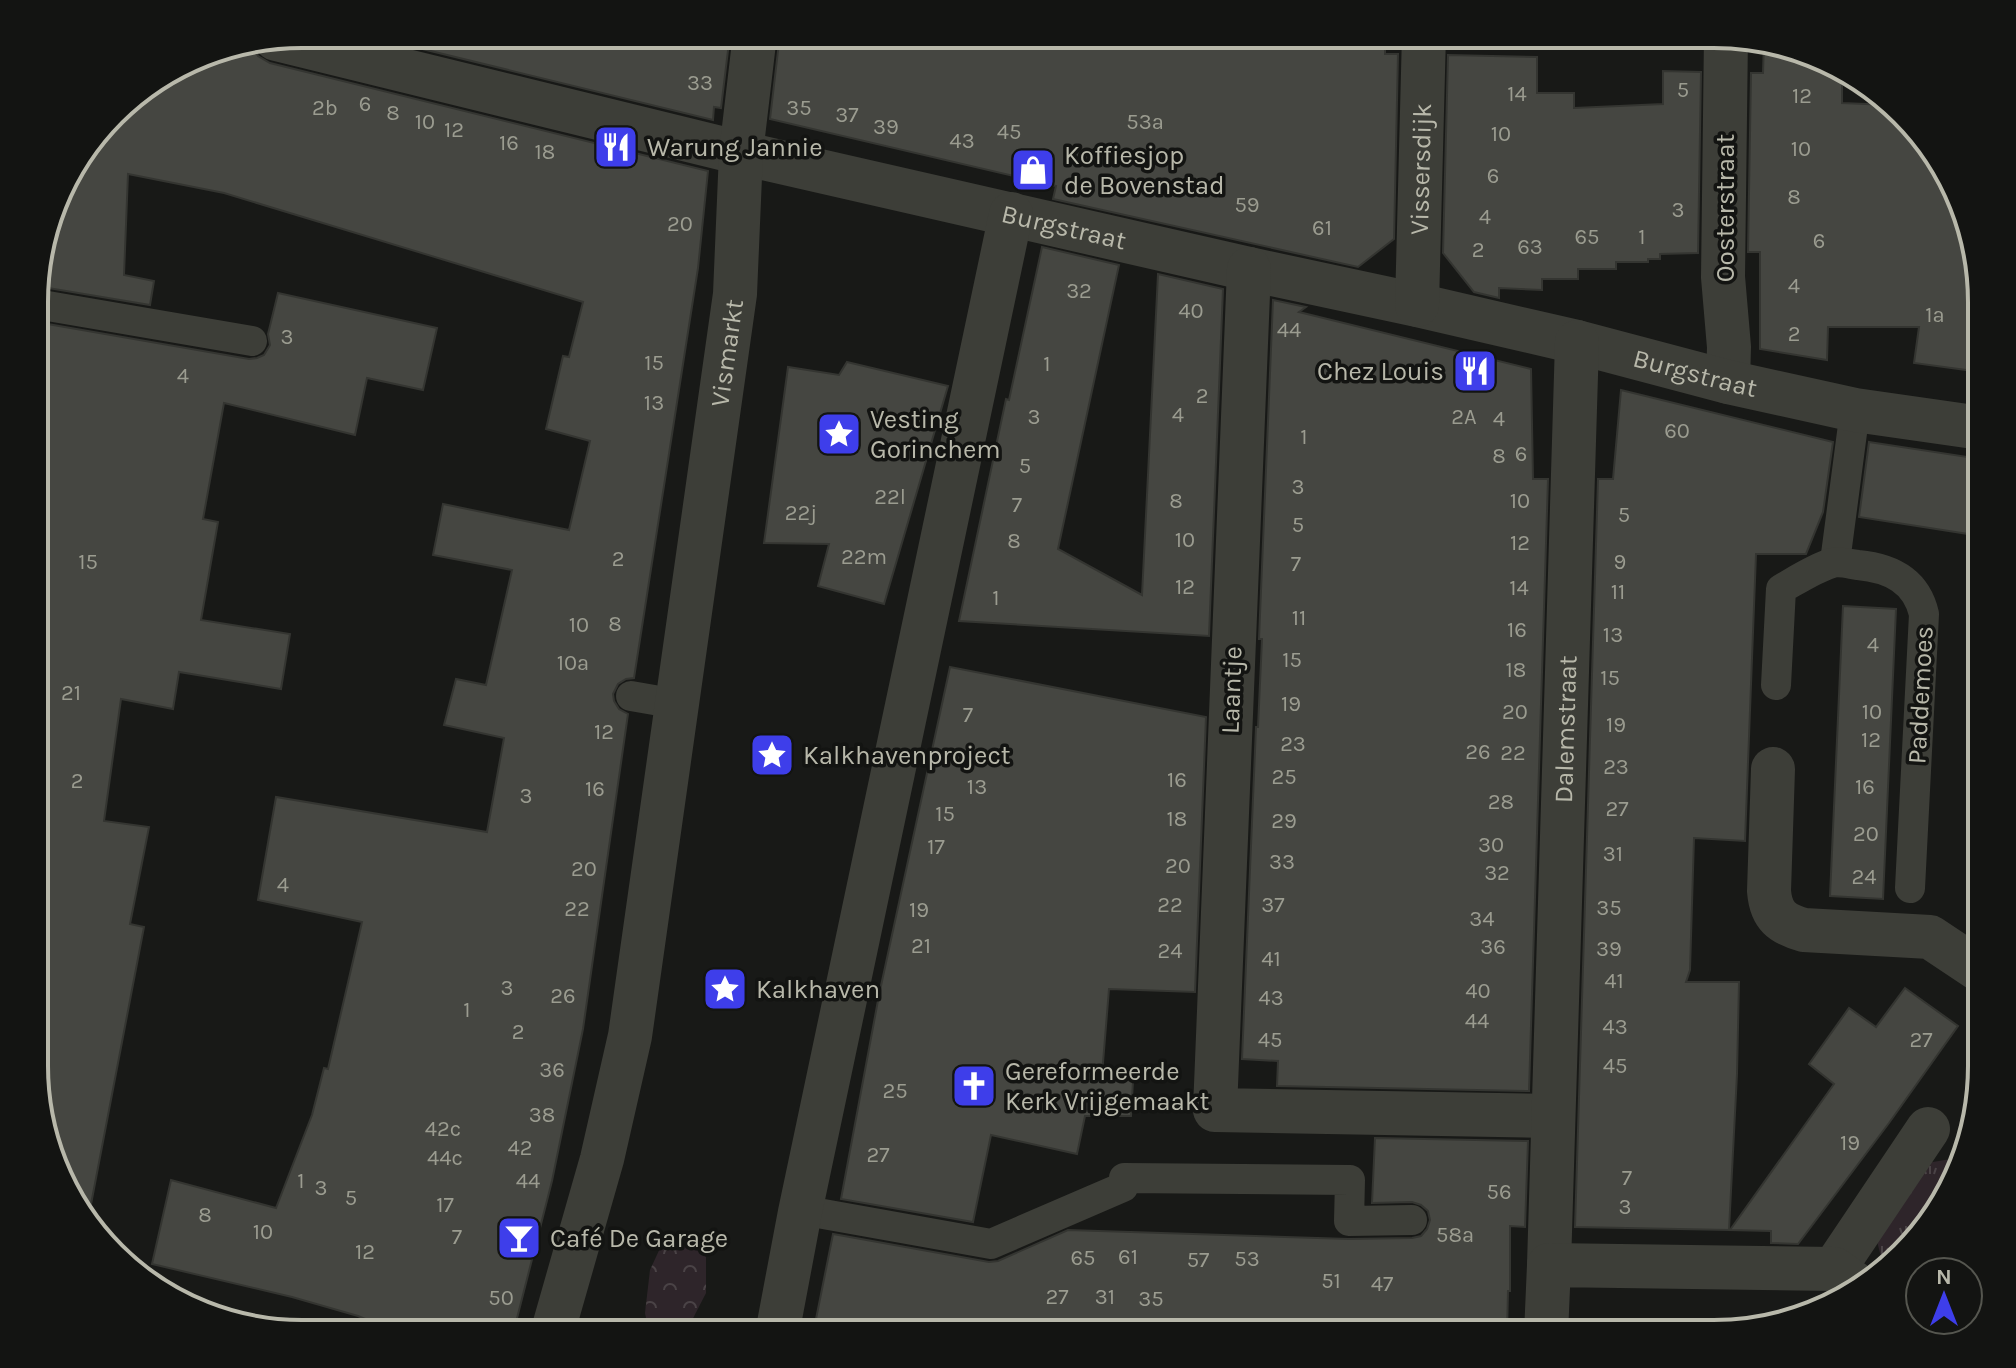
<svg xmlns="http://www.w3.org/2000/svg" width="2016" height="1368" font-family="Karla,sans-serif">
<defs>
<pattern id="grass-tufts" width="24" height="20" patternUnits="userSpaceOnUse" patternTransform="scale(2)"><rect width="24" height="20" fill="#2e252a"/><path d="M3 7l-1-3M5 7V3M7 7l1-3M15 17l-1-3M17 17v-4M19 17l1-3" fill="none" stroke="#4a4346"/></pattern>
<pattern id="park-crowns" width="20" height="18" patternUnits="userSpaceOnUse" patternTransform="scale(2)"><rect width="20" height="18" fill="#2e252a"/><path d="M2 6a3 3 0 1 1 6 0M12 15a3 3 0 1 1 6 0" fill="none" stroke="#4a4346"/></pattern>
</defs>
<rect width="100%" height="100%" fill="#181917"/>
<!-- grass -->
<path fill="url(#grass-tufts)" d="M1972 1131 1968 1152 1927 1229 1883 1265 1875 1233 1921 1164 1951 1159Z"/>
<!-- park -->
<path fill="url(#park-crowns)" d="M684 1238 706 1257V1293L688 1328 678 1334H651L649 1333 645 1313 650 1270 662 1244Z"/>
<!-- building -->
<g fill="#454641" stroke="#343531" stroke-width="2">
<path d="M361 34H730L721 108 714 107 713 120Z"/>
<path d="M780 34H946L1002 46 1005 34H1385V54H1398L1394 239 1358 267 1053 199 1056 186 770 119Z"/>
<path d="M1764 41 1800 48 1842 71V103L1890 105 1946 169 1981 285V372L1914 363 1919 327H1828L1827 360 1760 349V252H1748L1751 73H1763Z"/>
<path d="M252 44 258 56 270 63 708 171 698 268 634 678 626 679 618 684 613 694 614 701 619 709 628 714 583 1029 552 1181 513 1334H401L358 1316 292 1297 152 1264 171 1180 276 1208 312 1115 324 1068 328 1069 362 922 258 900 276 797 487 832 504 738 444 725 456 679 486 685 512 570 433 555 443 504 569 530 590 441 546 429 563 356 569 357 583 302 224 193 128 174 124 275 154 281 150 305 36 286V268L62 183 125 101 200 54 214 52 230 55 231 48Z"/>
<path d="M1448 55 1537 57V93H1574V108L1663 104V71L1701 72 1698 253 1660 254V259H1648V262H1616V269H1578V279H1542V290L1499 288V298L1474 292 1443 253Z"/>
<path d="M1042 247 1119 265 1058 549 1142 595 1158 274 1223 289 1209 636 959 621 1006 399 1009 400Z"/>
<path d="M278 293 437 328 423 390 367 378 355 435 224 403 203 519 218 522 201 620 290 634 281 689 179 672 173 709 121 699 104 821 149 827 130 924 144 927 88 1220 70 1200 36 1100V322L249 359 257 358 264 355 270 345 268 334Z"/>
<path d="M1273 300 1306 307 1299 312 1531 369 1533 479H1548L1529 1091 1277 1086 1278 1061 1242 1059 1256 727H1258L1262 639H1259Z"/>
<path d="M847 362 948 386 884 604 818 586 829 544 764 543 788 367 839 375Z"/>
<path d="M1621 390 1833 442 1823 512 1806 554H1756L1745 841 1694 838 1690 970 1686 982H1739L1737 1074 1729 1230 1575 1227 1598 479H1613Z"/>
<path d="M1869 442 1981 459V536L1859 517Z"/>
<path d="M1843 606 1896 609 1883 899 1830 896Z"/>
<path d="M950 667 1206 717 1195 992 1109 989 1102 1075 1133 1081 1131 1116H1085L1077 1154 991 1135 973 1222 841 1199 879 995Z"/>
<path d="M1905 988 1958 1026 1889 1123 1798 1244 1771 1243V1231L1730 1230 1834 1084 1809 1064 1849 1008 1876 1027Z"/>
<path d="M1375 1138 1528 1141 1525 1227 1510 1226V1291H1508L1507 1334H813L833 1234 989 1262 998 1261 1068 1230 1349 1239 1412 1238 1421 1236 1427 1229 1430 1220 1428 1211 1421 1205 1412 1202 1372 1203Z"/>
</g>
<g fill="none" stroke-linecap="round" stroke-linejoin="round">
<!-- lane -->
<g stroke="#3d3e38" stroke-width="30">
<path d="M36 304 252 341"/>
<path d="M1835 562 1855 410"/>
<path d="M1776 685 1781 589C1797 580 1815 568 1832 563 1840 561 1850 564 1858 565 1890 568 1916 580 1924 614L1910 888"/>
<path d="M631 696 677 704"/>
<path d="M801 1210 991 1244 1123 1187 1124 1178 1350 1180 1349 1221 1412 1220"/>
</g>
<!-- street -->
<g stroke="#3d3e38" stroke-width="44">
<path d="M1726 35 1723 277 1729 347 1728 382"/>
<path id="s1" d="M276 39 741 153 1249 269 1417 305 1577 342 1728 382 1855 410 1981 428"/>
<path d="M1249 269 1215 1110 1553 1116"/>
<path id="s2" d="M1417 305 1424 34"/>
<path d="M1773 769 1769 891C1771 916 1782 924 1804 930L1930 937 1981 971"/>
<path id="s3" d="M1549 1265 1577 342"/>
<path d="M1834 1269 1928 1129"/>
<path id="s4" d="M552 1334 602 1159 630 1036 735 294 741 153 755 34"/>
<path d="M777 1334 800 1212 1011 214"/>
<path d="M1546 1334 1549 1265 1834 1269 1858 1286"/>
</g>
</g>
<!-- icons -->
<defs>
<g id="restaurant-square" transform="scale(2.3)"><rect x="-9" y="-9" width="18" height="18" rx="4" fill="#3e3eea" stroke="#131412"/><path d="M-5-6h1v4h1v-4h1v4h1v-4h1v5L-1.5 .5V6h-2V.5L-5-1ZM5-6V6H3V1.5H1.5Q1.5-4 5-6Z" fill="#fff"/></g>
<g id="shop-square" transform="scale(2.3)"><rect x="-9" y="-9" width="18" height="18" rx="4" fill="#3e3eea" stroke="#131412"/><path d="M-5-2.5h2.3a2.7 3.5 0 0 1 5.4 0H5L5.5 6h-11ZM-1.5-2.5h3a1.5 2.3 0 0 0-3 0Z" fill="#fff"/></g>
<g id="sight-square" transform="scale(2.3)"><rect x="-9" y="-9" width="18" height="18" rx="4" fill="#3e3eea" stroke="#131412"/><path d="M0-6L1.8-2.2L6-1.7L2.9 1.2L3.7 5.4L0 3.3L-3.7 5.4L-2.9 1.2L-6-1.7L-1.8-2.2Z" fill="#fff"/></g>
<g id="church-square" transform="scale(2.3)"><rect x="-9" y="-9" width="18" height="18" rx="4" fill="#3e3eea" stroke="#131412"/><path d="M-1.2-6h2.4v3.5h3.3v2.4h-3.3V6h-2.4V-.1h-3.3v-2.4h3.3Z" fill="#fff"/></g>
<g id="bar-square" transform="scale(2.3)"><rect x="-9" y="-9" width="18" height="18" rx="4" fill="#3e3eea" stroke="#131412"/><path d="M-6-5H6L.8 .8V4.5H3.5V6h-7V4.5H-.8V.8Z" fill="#fff"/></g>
</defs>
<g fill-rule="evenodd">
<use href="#restaurant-square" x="616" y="147"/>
<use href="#shop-square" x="1033" y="170"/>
<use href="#restaurant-square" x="1475" y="371"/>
<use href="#sight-square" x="839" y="434"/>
<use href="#sight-square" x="772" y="755"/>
<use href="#sight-square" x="725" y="989"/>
<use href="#church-square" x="974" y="1086"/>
<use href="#bar-square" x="519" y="1238"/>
</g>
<g text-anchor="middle" stroke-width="7" stroke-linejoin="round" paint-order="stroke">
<!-- number labels -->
<g font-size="22" fill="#9b9c90">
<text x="700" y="90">33</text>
<text x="1683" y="97">5</text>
<text x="1517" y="101">14</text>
<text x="1802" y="103">12</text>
<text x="365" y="111">6</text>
<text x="325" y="115">2b</text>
<text x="799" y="115">35</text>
<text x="393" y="120">8</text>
<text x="847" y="122">37</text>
<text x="425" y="129">10</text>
<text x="1145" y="129">53a</text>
<text x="886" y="134">39</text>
<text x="454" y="137">12</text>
<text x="1009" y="139">45</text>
<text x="1501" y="141">10</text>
<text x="962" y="148">43</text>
<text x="509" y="150">16</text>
<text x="1801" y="156">10</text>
<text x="545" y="159">18</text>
<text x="1493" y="183">6</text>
<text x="1794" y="204">8</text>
<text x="1247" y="212">59</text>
<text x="1678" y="217">3</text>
<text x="1485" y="224">4</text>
<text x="680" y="231">20</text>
<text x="1322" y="235">61</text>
<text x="1587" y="244">65</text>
<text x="1642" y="244">1</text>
<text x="1819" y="248">6</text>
<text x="1530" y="254">63</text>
<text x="1478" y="257">2</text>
<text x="1794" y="293">4</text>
<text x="1079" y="298">32</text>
<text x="1191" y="318">40</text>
<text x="1935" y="322">1a</text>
<text x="1289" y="337">44</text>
<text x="1794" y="341">2</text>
<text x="287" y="344">3</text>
<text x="654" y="370">15</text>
<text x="1047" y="371">1</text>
<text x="183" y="383">4</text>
<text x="1202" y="403">2</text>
<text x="654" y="410">13</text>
<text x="1178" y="422">4</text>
<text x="1034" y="424">3</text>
<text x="1464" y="424">2A</text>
<text x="1499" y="426">4</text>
<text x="1677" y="438">60</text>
<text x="1304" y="444">1</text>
<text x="1521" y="461">6</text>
<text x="1499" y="463">8</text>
<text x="1025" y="473">5</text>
<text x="1298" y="494">3</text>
<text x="890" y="504">22l</text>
<text x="1176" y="508">8</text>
<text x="1520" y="508">10</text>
<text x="1017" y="512">7</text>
<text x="801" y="520">22j</text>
<text x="1624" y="522">5</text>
<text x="1298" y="532">5</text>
<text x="1185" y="547">10</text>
<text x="1014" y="548">8</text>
<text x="1520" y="550">12</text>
<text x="864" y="564">22m</text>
<text x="618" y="566">2</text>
<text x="88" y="569">15</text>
<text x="1620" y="569">9</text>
<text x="1296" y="571">7</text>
<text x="1185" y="594">12</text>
<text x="1519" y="595">14</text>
<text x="1618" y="599">11</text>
<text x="996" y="605">1</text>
<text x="1299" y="625">11</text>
<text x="615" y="631">8</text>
<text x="579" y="632">10</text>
<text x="1517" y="637">16</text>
<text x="1613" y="642">13</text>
<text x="1873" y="652">4</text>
<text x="1292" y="667">15</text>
<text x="573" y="670">10a</text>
<text x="1516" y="677">18</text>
<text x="1610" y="685">15</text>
<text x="71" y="700">21</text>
<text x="1291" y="711">19</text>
<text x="1515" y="719">20</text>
<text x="1872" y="719">10</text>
<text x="968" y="722">7</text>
<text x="1616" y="732">19</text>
<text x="604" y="739">12</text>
<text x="1871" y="747">12</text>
<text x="1293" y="751">23</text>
<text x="1478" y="759">26</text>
<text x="1513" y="760">22</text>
<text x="1616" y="774">23</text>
<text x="1284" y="784">25</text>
<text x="1177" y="787">16</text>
<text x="77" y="788">2</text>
<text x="977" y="794">13</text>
<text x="1865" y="794">16</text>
<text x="595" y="796">16</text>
<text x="526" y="803">3</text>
<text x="1501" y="809">28</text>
<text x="1617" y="816">27</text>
<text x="945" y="821">15</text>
<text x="1177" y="826">18</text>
<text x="1284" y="828">29</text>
<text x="1866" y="841">20</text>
<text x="1491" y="852">30</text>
<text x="936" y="854">17</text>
<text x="1613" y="861">31</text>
<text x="1282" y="869">33</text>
<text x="1178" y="873">20</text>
<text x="584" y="876">20</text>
<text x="1497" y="880">32</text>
<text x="1864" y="884">24</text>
<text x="283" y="892">4</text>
<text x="1170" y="912">22</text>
<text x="1273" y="912">37</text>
<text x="1609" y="915">35</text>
<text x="577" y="916">22</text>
<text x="919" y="917">19</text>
<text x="1482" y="926">34</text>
<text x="921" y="953">21</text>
<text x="1493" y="954">36</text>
<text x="1609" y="956">39</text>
<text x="1170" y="958">24</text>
<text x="1271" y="966">41</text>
<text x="1614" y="988">41</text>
<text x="507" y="995">3</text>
<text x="1478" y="998">40</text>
<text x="563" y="1003">26</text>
<text x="1271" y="1005">43</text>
<text x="467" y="1017">1</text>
<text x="1477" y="1028">44</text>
<text x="1615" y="1034">43</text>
<text x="518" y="1039">2</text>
<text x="1270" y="1047">45</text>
<text x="1921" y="1047">27</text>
<text x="1615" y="1073">45</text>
<text x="552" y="1077">36</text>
<text x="895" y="1098">25</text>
<text x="542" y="1122">38</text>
<text x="443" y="1136">42c</text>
<text x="1850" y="1150">19</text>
<text x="520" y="1155">42</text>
<text x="878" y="1162">27</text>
<text x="445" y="1165">44c</text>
<text x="1627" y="1185">7</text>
<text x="301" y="1188">1</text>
<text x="528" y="1188">44</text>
<text x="321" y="1195">3</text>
<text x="1499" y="1199">56</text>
<text x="351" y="1205">5</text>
<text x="445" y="1212">17</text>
<text x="1625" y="1214">3</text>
<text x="205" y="1222">8</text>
<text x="263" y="1239">10</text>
<text x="1455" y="1242">58a</text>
<text x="457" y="1244">7</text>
<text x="365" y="1259">12</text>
<text x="1128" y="1264">61</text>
<text x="1083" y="1265">65</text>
<text x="1247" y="1266">53</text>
<text x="1198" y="1267">57</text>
<text x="1331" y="1288">51</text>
<text x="1382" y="1291">47</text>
<text x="1057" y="1304">27</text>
<text x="1105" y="1304">31</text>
<text x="501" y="1305">50</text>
<text x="1151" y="1306">35</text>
</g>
<!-- poi labels -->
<g font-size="26" fill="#b8b8aa" stroke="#131412" text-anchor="start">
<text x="647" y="156">Warung Jannie</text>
<text x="1064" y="164">Koffiesjop<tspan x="1064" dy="30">de Bovenstad</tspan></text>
<text x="1444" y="380" text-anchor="end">Chez Louis</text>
<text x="870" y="428">Vesting<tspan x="870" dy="30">Gorinchem</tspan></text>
<text x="803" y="764">Kalkhavenproject</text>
<text x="756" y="998">Kalkhaven</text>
<text x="1005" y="1080">Gereformeerde<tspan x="1005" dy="30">Kerk Vrijgemaakt</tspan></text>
<text x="550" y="1247">Café De Garage</text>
</g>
<!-- street labels -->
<g font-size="26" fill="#b8b8aa" stroke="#131412">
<text dy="9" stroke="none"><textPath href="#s2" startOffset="136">Vissersdijk</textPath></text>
<text transform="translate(1725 208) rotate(-90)" y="9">Oosterstraat</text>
<text dy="9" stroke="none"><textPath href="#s1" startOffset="810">Burgstraat</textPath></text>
<text dy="9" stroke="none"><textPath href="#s4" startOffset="998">Vismarkt</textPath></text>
<text dy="9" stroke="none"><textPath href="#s1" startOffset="1458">Burgstraat</textPath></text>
<text transform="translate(1231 690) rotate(-88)" y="9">Laantje</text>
<text transform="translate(1920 695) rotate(-87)" y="9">Paddemoes</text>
<text dy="9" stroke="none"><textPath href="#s3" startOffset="536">Dalemstraat</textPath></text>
</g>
</g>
<!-- crop -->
<path d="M0 0H2016V1368H0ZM302 48H1714A254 254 0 0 1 1968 302V1066A254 254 0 0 1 1714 1320H302A254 254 0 0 1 48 1066V302A254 254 0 0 1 302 48Z" fill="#131412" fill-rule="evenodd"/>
<path fill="none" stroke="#b8b8aa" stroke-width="4" d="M302 48H1714A254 254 0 0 1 1968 302V1066A254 254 0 0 1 1714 1320H302A254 254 0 0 1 48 1066V302A254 254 0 0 1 302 48Z"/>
<!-- north arrow -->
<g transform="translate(1944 1296)"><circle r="38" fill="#131412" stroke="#55564f" stroke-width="2"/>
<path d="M0-6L14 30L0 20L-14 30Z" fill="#3e3eea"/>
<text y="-12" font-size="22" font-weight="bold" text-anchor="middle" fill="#b8b8aa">N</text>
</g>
</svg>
